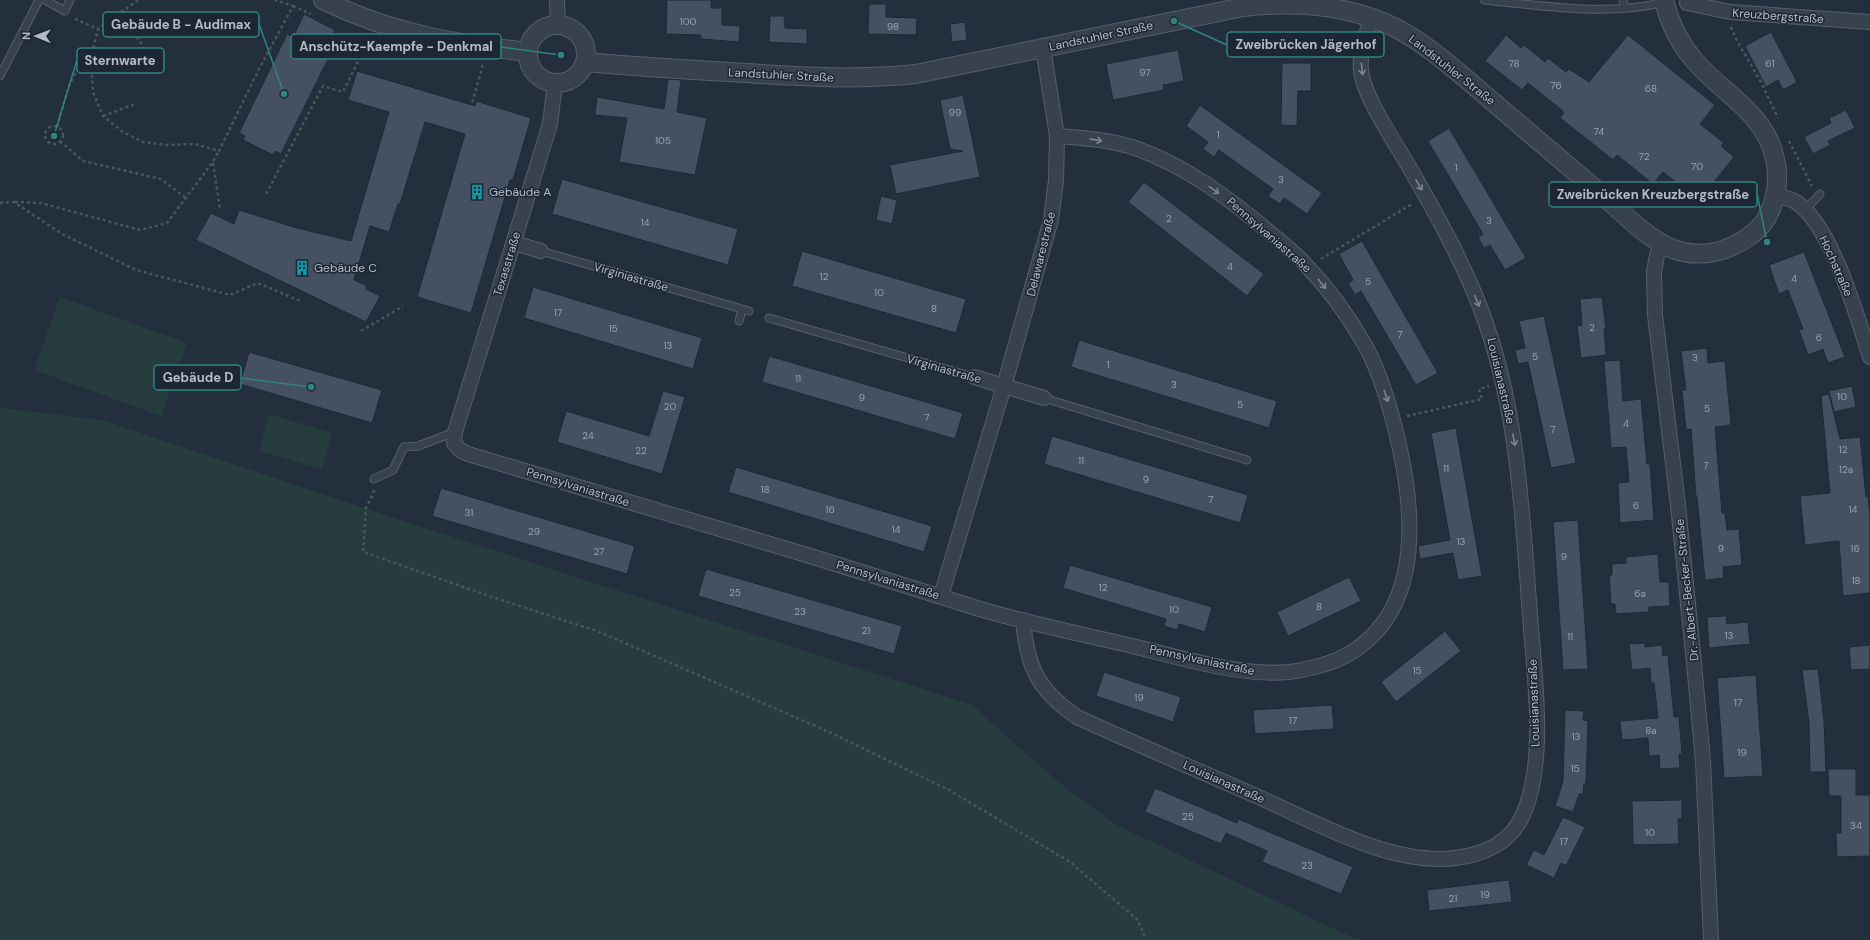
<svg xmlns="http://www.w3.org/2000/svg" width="1870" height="940" font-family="'DM Sans',sans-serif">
<rect width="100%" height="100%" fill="#242f3e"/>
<!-- green -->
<g fill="#263c3f">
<path d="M60 297 187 343 161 416 34 370Z"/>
<path d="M0 408 102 420 400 520 972 705 1057 781 1115 824 1353 938 1366 940H0Z"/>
<path d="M269 414 332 433 322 469 259 451Z"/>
</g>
<!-- building -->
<g fill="#455162" stroke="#1f2835">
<path d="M667 0H711V8H722V25L740 26 739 42 701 39V35L666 34Z"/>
<path d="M869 4H886V17L917 18 916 35 868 34Z"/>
<path d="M304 14 335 30 324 52 330 55 281 154 275 151 273 155 243 140 245 136 239 133 287 34 293 37Z"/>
<path d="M770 16H784L785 28 807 29V44L769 42Z"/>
<path d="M965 22 967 40 952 42 950 24Z"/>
<path d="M1771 32 1797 82 1783 90 1778 80 1766 87 1745 46Z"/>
<path d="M1506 35 1521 48 1524 45 1545 62 1548 58 1566 72 1569 69 1589 82 1628 35 1715 105 1700 124 1724 143 1721 146 1734 157 1699 201 1663 172 1653 184 1617 155 1613 160 1583 136 1560 118 1563 114V111L1528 83 1522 90 1485 61Z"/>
<path d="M1178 50 1184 81 1163 85 1164 90 1113 100 1106 64Z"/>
<path d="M1282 63H1311V91H1298L1297 126 1281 125Z"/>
<path d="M357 71 475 106 476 101 531 118 513 180H510L471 313 417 297 465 134 425 122 400 204H398L389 232 370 226 354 280 367 286 366 289 380 296 366 322 196 240 211 213 234 224 239 210 297 228 351 241 389 112 348 100Z"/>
<path d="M668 79 681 80 677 112 707 118 695 175 619 162 627 118 595 115 597 97 664 109Z"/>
<path d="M963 95 980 177 896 194 890 165 963 151 950 149 940 100Z"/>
<path d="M1200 105 1322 193 1307 214 1284 198 1280 204 1268 196 1273 189 1219 150 1214 157 1203 149 1208 142 1186 126Z"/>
<path d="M1846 110 1855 128 1828 141 1830 145 1813 154 1804 137 1831 123 1829 118Z"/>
<path d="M1449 128 1526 258 1505 270 1490 245 1484 248 1478 237 1483 234 1428 141Z"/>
<path d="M562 179 738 229 728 265 552 214Z"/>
<path d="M1144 182 1264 274 1247 296 1128 202Z"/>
<path d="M881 196 897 200 892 224 876 220Z"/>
<path d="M1362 241 1438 373 1416 385 1361 291 1355 295 1348 283 1353 280 1339 254Z"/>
<path d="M802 251 966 299 956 333 792 286Z"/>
<path d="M1804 252 1845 357 1828 363 1823 349 1808 355 1799 330 1803 329 1788 290 1779 294 1769 265Z"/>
<path d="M533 287 702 338 693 369 524 318Z"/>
<path d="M1602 297 1606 329H1604L1606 355 1581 358 1577 326 1582 325 1580 299Z"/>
<path d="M1544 316 1576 463 1551 468 1528 362 1518 364 1515 350 1525 348 1519 321Z"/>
<path d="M1079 340 1277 401 1269 428 1071 367Z"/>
<path d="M1707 348 1708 363 1725 361 1731 425 1715 427 1722 513H1725L1727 530 1739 529 1742 565 1723 567 1724 578 1705 580 1697 497H1696L1691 429 1686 430 1682 390H1686L1681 351Z"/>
<path d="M249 352 382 390 372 423 240 384Z"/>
<path d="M769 356 963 413 955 439 762 382Z"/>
<path d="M1620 360 1623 401 1641 399 1647 464H1650L1654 520 1620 523 1618 483 1629 482 1626 447 1611 448 1604 361Z"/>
<path d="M1852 386 1856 407 1834 412 1829 391Z"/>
<path d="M663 391 685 397 662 474 557 442 566 411 649 436Z"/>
<path d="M1829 394 1840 439 1860 437 1866 497 1868 496 1870 519V593L1843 596 1839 541 1805 545 1800 496 1830 493 1821 396Z"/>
<path d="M1456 428 1482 576 1458 580 1453 553 1420 559 1418 546 1450 540 1431 433Z"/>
<path d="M1052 436 1248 495 1240 523 1044 464Z"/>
<path d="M736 467 932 526 924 552 728 492Z"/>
<path d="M441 488 635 546 627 574 432 516Z"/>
<path d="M1578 520 1588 669 1563 670 1553 522Z"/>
<path d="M1658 554 1660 582H1669L1670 606 1649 607V612L1616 614 1615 604H1611L1609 575H1612V564L1626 563V557Z"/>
<path d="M1070 565 1212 607 1205 632 1179 624 1177 630 1164 626 1166 619 1063 588Z"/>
<path d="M706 569 902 626 894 654 698 596Z"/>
<path d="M1349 577 1361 601 1288 636 1277 612Z"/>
<path d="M1726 616 1727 624 1748 622 1750 644 1709 648 1707 617Z"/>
<path d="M1445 631 1461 651 1396 702 1381 682Z"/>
<path d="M1645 643V647L1662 645 1663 656 1668 655 1674 717H1679L1682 754H1679L1680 768 1660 769 1659 755 1649 756 1648 738 1622 740 1620 721 1658 718 1654 683H1651L1650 668 1632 670 1629 644Z"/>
<path d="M1870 645V669L1851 670 1849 647Z"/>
<path d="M1818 669 1824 721 1826 772H1810L1809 723 1802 670Z"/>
<path d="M1104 672 1181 697 1173 722 1096 696Z"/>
<path d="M1756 675 1763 776 1724 778 1717 678Z"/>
<path d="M1332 705 1334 729 1255 734 1253 710Z"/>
<path d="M1565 710 1584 711 1583 720 1588 721 1586 784H1584L1583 794H1579L1573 812 1555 806 1563 781Z"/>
<path d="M1828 769H1856V795H1870V856L1837 857 1836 833H1841V796H1829Z"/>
<path d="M1155 788 1237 823 1238 819 1353 867 1341 894 1262 862 1267 851 1226 833 1221 844 1145 812Z"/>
<path d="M1682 800V819H1678L1679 844 1633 845 1632 801Z"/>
<path d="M1563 817 1585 827 1566 866 1561 863 1554 878 1526 865 1534 850 1544 855Z"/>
<path d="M1509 880 1512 902 1429 911 1427 890Z"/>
</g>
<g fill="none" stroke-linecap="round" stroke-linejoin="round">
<!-- service casing -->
<g stroke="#565f6c" stroke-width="9">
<g id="service">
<path d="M45 0 65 11 70 0"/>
<path d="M1484 0C1538 5 1611 17 1664 2"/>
<path d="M1623 0 1625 8"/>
<path d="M0 76 39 0"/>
<path d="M1805 210 1820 194"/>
<path d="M541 251 749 311"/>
<path d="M769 318 974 377"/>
<path d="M739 321 742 310"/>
<path d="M1044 398 1247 460"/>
<path d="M374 479 393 470 404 447 418 446 455 432"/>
</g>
</g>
<!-- minor casing -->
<g stroke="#565f6c" stroke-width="16">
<g id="minor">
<path d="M557 0 558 24"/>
<path d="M1687 3 1730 12 1870 22"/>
<path d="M555 83 550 124 455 432 454 443 460 450 468 454C581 487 694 521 807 555 865 573 922 591 980 609 1027 623 1076 633 1124 644 1176 656 1250 681 1302 670 1315 667 1330 664 1341 658 1419 619 1416 527 1401 454 1393 416 1383 378 1365 345 1349 317 1328 288 1306 265 1295 253 1282 243 1269 232 1230 199 1187 167 1138 149 1112 140 1084 138 1057 136"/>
<path d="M1775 196C1782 197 1790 198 1796 202 1832 226 1857 316 1870 357"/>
<path d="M514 243 541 251"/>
<path d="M1663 243 1657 255 1654 272 1655 315 1678 505 1694 663 1703 761 1711 940"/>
<path d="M974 377 1044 398"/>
<path d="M941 596 1004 386 1051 220 1056 180 1057 136 1043 48"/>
<path d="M1023 620C1027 668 1038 690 1077 717 1136 744 1195 769 1254 795 1313 821 1390 866 1455 858 1482 855 1508 844 1521 819 1548 765 1534 674 1530 615 1522 511 1518 405 1480 307 1461 258 1434 210 1408 165 1394 141 1363 95 1361 70 1359 52 1366 34 1372 18"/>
</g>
</g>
<!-- tertiary casing -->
<g stroke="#565f6c" stroke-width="20">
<g id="tertiary">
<path d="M323 0C390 33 455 44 528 52"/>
<circle cx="557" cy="54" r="29"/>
<path d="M586 62C639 67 693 70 746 73 803 77 859 80 916 74L1243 7C1294 1 1346 4 1394 27 1425 43 1452 67 1479 90 1519 124 1559 158 1600 193 1621 211 1647 239 1673 249 1701 259 1728 252 1751 235 1774 219 1781 184 1775 159 1766 113 1720 92 1693 59 1678 41 1669 22 1664 0"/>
</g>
</g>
<!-- path -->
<g stroke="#44595c" stroke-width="2.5" stroke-dasharray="3 3" stroke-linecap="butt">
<path d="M138 0 98 29 91 58 93 92 103 116 123 132 143 142 166 145 195 144 219 151 259 69 293 6 275 0"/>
<path d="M293 6 311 14"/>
<path d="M121 11 150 58"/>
<path d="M75 19 98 29"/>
<path d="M1731 27 1736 39 1761 82 1778 118"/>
<path d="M359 36 368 41 369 38"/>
<path d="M469 114 483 64"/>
<path d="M103 116 135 104"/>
<circle cx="54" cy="135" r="9"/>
<path d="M57 127 68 88 80 64 91 58"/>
<path d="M60 141 83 161 161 179 186 198"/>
<path d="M1789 141 1812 186"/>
<path d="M213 163 220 209"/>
<path d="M266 194 323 86 343 92 368 41"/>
<path d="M15 202 41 203 140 230 167 223 212 163 219 151"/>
<path d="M0 203 14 202 62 234 136 270 230 295 258 283 300 301"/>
<path d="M1321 259 1412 204"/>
<path d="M361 331 403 306"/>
<path d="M1407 416 1482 399 1479 389 1489 386"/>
<path d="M374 490 373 494 366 508 363 552 498 599 597 631 827 731 949 790 1070 862 1138 920 1146 940"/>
</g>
<!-- service -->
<use href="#service" stroke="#38414e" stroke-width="7"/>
<!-- minor -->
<use href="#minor" stroke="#38414e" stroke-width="14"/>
<!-- tertiary -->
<use href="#tertiary" stroke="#38414e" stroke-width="18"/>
</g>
<!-- one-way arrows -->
<defs><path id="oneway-shaft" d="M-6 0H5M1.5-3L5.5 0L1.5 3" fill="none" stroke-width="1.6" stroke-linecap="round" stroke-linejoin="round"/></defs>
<g stroke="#7c8592">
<use href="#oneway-shaft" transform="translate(1362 69) rotate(84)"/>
<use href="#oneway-shaft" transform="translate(1096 140) rotate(10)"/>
<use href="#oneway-shaft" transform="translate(1419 185) rotate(60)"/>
<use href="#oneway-shaft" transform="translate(1214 190) rotate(36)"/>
<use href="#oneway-shaft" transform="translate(1322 284) rotate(51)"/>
<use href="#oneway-shaft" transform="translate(1477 301) rotate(67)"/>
<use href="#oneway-shaft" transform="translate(1386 396) rotate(72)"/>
<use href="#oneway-shaft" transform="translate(1514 440) rotate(79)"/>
</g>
<!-- icons -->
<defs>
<g id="building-bare" transform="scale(1.2)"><path d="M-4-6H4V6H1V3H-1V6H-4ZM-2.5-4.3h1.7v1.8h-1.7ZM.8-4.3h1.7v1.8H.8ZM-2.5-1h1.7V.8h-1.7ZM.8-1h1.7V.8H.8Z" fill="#0f9aa8" stroke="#1d2633" stroke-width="2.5" paint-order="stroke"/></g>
</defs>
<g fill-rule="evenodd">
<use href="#building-bare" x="477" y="192"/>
<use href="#building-bare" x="302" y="268"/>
</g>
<g text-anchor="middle" stroke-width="3" stroke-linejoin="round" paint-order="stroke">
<!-- number labels -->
<g font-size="10" fill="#98a1af">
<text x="688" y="25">100</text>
<text x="893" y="30">98</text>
<text x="1514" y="67">78</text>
<text x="1770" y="67">61</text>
<text x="1145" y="76">97</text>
<text x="1556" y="89">76</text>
<text x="1651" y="92">68</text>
<text x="955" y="116">99</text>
<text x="1599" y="135">74</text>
<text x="1218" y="138">1</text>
<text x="663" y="144">105</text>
<text x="1644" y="160">72</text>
<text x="1697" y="170">70</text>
<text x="1456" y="171">1</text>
<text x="1281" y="183">3</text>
<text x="1169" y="222">2</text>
<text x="1489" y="224">3</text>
<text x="645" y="226">14</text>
<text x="1230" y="270">4</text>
<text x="824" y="280">12</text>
<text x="1794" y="282">4</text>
<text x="1368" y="285">5</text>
<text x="879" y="296">10</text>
<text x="934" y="312">8</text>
<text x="558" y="316">17</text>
<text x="1592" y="331">2</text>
<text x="613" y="332">15</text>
<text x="1400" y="338">7</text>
<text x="1819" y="341">6</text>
<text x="668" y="349">13</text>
<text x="1535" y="360">5</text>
<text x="1695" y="361">3</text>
<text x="1108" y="368">1</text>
<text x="798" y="382">11</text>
<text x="1174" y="388">3</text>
<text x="1842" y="400">10</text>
<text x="862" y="401">9</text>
<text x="1240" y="408">5</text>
<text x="670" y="410">20</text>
<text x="1707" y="412">5</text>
<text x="927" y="421">7</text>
<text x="1626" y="427">4</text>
<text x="1553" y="433">7</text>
<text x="588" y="439">24</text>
<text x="1843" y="453">12</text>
<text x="641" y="454">22</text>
<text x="1081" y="464">11</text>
<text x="1706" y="469">7</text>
<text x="1446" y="472">11</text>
<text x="1846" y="473">12a</text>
<text x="1146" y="483">9</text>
<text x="765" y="493">18</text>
<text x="1211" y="503">7</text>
<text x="1636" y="509">6</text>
<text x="830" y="513">16</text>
<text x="1853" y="513">14</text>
<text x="469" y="516">31</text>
<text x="896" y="533">14</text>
<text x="534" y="535">29</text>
<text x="1461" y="545">13</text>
<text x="1721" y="552">9</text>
<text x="1855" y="552">16</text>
<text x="599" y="555">27</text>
<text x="1564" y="560">9</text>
<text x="1856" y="584">18</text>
<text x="1103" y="591">12</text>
<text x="735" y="596">25</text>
<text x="1640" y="597">6a</text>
<text x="1319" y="610">8</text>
<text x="1174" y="613">10</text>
<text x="800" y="615">23</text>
<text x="866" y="634">21</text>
<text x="1729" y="639">13</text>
<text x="1570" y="640">11</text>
<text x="1417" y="674">15</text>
<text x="1139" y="701">19</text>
<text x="1738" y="706">17</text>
<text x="1293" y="724">17</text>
<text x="1651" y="734">8a</text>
<text x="1576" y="740">13</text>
<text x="1742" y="756">19</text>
<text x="1575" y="772">15</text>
<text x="1188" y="820">25</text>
<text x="1856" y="829">34</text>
<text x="1650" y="836">10</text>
<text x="1564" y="845">17</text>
<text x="1307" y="869">23</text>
<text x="1485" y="898">19</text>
<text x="1453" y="902">21</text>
</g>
<!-- street labels -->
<g font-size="12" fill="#b4bcc9" stroke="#1d2633">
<text transform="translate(1778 16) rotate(4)" y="4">Kreuzbergstraße</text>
<text transform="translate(1101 36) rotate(-12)" y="4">Landstuhler Straße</text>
<text transform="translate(1452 70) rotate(38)" y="4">Landstuhler Straße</text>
<text transform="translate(781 75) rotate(3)" y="4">Landstuhler Straße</text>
<text transform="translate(1269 235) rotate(41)" y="4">Pennsylvaniastraße</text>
<text transform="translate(1041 254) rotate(-76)" y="4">Delawarestraße</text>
<text transform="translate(507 264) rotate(-73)" y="4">Texasstraße</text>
<text transform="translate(1836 266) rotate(66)" y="4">Hochstraße</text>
<text transform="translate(631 277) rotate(16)" y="4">Virginiastraße</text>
<text transform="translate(944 369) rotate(16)" y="4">Virginiastraße</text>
<text transform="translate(1501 381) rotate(77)" y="4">Louisianastraße</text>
<text transform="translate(578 487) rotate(17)" y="4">Pennsylvaniastraße</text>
<text transform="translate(888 580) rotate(17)" y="4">Pennsylvaniastraße</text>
<text transform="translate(1687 590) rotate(-96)" y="4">Dr.-Albert-Becker-Straße</text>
<text transform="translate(1202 660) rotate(12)" y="4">Pennsylvaniastraße</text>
<text transform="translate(1534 703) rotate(-92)" y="4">Louisianastraße</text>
<text transform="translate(1224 782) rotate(24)" y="4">Louisianastraße</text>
</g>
<!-- poi labels -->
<g font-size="12" fill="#b4bcc9" stroke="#1d2633" text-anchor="start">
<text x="489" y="196">Gebäude A</text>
<text x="314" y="272">Gebäude C</text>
</g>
</g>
<!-- callouts -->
<path fill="none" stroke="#308480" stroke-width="1.5" d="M284 94L259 24M1174 21L1227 45M561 55L501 47M54 136L77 60M1767 242L1757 194M311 387L241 378"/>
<g fill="#308480" stroke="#1d2633" stroke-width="1.5">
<circle cx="284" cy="94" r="4"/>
<circle cx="1174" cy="21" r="4"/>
<circle cx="561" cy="55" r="4"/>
<circle cx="54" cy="136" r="4"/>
<circle cx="1767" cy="242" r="4"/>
<circle cx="311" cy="387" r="4"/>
</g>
<g fill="#1d2633" stroke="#308480" stroke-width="1.5">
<rect x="103" y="12" width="156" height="25" rx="4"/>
<rect x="1227" y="32" width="157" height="25" rx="4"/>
<rect x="291" y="34" width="210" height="25" rx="4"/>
<rect x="77" y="48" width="87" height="25" rx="4"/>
<rect x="1549" y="182" width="208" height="25" rx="4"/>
<rect x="154" y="365" width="87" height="25" rx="4"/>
</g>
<g font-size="13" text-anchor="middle" font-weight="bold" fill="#b4bcc9">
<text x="181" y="29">Gebäude B - Audimax</text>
<text x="1306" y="49">Zweibrücken Jägerhof</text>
<text x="396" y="51">Anschütz-Kaempfe - Denkmal</text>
<text x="120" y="65">Sternwarte</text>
<text x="1653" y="199">Zweibrücken Kreuzbergstraße</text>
<text x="198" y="382">Gebäude D</text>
</g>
<!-- north arrow -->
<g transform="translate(36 36) rotate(271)" stroke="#1d2633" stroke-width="3" paint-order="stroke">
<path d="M0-3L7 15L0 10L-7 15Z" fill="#b4bcc9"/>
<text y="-6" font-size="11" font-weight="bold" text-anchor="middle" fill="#b4bcc9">N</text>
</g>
</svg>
